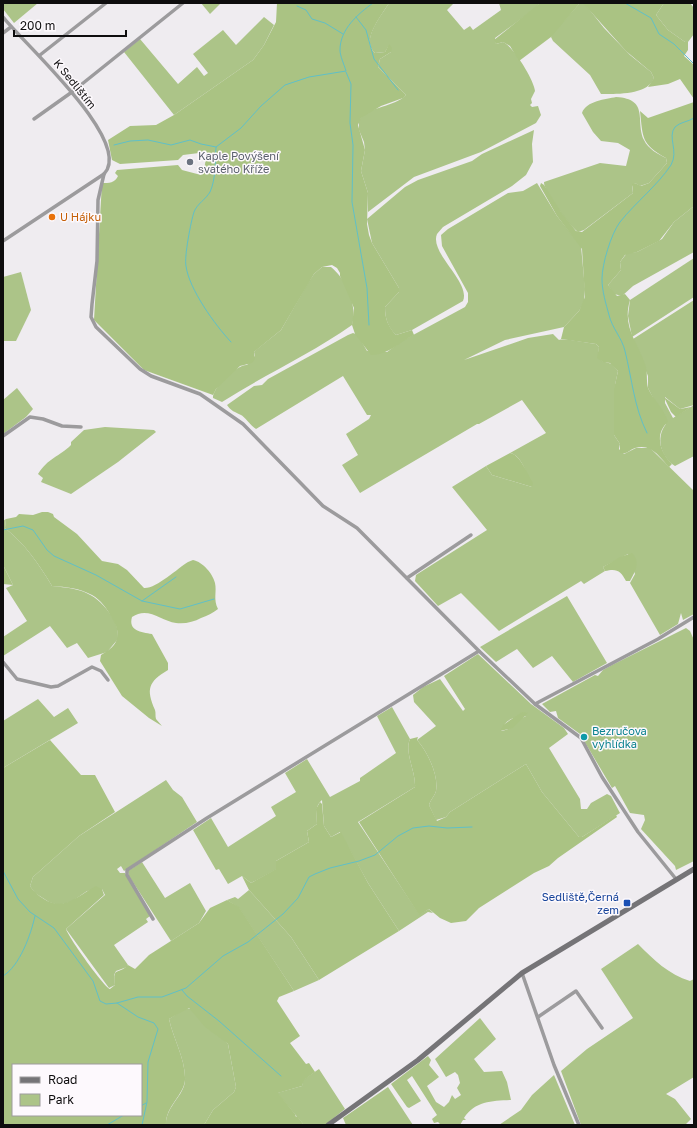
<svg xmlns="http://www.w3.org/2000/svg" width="697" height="1128" font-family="'Golos Text',sans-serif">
<rect width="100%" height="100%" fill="#efecf0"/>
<!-- green -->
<g fill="#acc488" fill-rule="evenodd">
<path d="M3 3H38L14 23 3 9Z"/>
<path d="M201 3H221L210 14Z"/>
<path d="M389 3H454L447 10 464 30 470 26 473 30 501 10 499 3H540L533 10 495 38 496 44 503 42C513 46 534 80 535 91L531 99 532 103 530 105 532 107 538 106 541 115 536 123 481 152 414 177 368 212V193L361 171 365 150 364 142 359 130V120C369 106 395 107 406 95L378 67 380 59 391 52 388 47 385 52 375 53C360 40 382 15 389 3Z"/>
<path d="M580 3 585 4 604 28 630 55 651 72 654 78C648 95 617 94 601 94L590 75 553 41 551 37 552 34Z"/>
<path d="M664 3H690L694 8V34L688 42H685L668 30 656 15Z"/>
<path d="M264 17 274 25 264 45 253 60 174 115 124 52 140 39 178 84 197 67 204 76 208 73 193 54 223 30 236 45Z"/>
<path d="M616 97C650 99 635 121 644 140 648 149 658 154 666 158L667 163 649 183 640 186 635 183 632 186 633 193 584 230 578 232C570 226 543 191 544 182L600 163 626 166 630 150 618 143 601 141 593 132 582 113C586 101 606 99 616 97Z"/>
<path d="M534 130 532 144 533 162 526 175 512 186 443 227 437 234C429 253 471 282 463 301L412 330 396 335C388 327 385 319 385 307L399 292V288L372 243 367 219 405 187 418 180 472 161 482 154Z"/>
<path d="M537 183 557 216 581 246 585 289 584 302 579 311 564 327 505 340 464 360 528 338 553 334 559 340C564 338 588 343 596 344L599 347 598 357 602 361 612 364 618 371 615 385 614 435 620 444 619 449 624 454 636 448H650L694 491V614L683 620 681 613 678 624 660 635 630 583 635 574 628 554 603 567 605 571 584 584 581 581 499 631 461 593 438 606 415 581 416 575 419 573 487 530 452 487 486 466 492 475 532 487C528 477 522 455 510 453L546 433 522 400 479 424H477L360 493 342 465 358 455 346 434 369 419 371 415H367L343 376 256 429C251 426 244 416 241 415 235 412 231 411 227 405L254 386 262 385 268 379 348 335 353 333 358 335 367 351 387 352 402 341 465 307 468 302V293L442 246 441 235 448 229 508 193 523 191Z"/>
<path d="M694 206V252L633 286 622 296 614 294 608 285 621 270 620 262 627 253 637 252 662 239 674 222Z"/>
<path d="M694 258V297L632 337 628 316 630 300Z"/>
<path d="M322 267H331C346 279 358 306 352 325 311 354 264 375 222 402L213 398C212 388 237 364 247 365L255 356 254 352 256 350 281 330 308 283 314 274Z"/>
<path d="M21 272 31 310 16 341H3V277Z"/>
<path d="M694 300V456L675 466C661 457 655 438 666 424L648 388V376L633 339ZM665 397 680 409 694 405 673 418 665 403Z"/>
<path d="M17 388 33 409 26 417 3 434V400Z"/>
<path d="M105 427 154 430 156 432 118 462 71 494 41 482 43 478 38 474C48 458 59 457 71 445V442L84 430Z"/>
<path d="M6 519 5 528C25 544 39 564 52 586 82 589 96 592 113 618 117 626 118 629 118 639L107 652 88 658 77 643 67 648 50 626 3 656V637L27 621 6 588 13 585 3 565V521Z"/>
<path d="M567 596 607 663 573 682 552 656 533 668 517 649 496 662 480 647Z"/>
<path d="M686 628 690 631 694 640V861L676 870 675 866 641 829 645 820 644 815 630 813 615 786 612 788 580 734 558 718 556 711 550 712 542 704 595 675 598 676 603 670 612 665Z"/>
<path d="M478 654 531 704 564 728 568 734 549 748 580 799 581 809H587L591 803 607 794 611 796 620 813 582 837H579L542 792 526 764 450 812 446 817 436 820 429 805C430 800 435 796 436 791 439 775 427 751 417 740L436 726 414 702 413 695 423 687 440 679 463 711 465 709 444 676ZM526 716C515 721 515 729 501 731 505 719 514 717 526 716Z"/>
<path d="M38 699 54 717 68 708 78 723 3 768V721Z"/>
<path d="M392 707 410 739C404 752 416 772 415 787L358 822 419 914 429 909 433 913 428 912 399 931 368 883 340 832 331 837 324 826 322 800C314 807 317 815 317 824L307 831 309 842 276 861 277 869 251 883 242 876 228 884 219 869 216 870 193 830 211 818 228 847 276 816 271 807 296 792 285 773 307 759 330 797 360 781V778L396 753 377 716Z"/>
<path d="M166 780 173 790 182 797 197 822 124 871 121 866 117 869 120 873H125L150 916 146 919 148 922 114 945 128 965 127 967 116 971 114 975 115 985 109 988 66 929 105 895 102 889 87 891 71 902 58 905 49 902 35 893 30 886 33 877 79 836Z"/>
<path d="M142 862 165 898 190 883 206 911 199 923 171 941 129 876 128 871Z"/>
<path d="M249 890 291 937 319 980 294 991 239 908 227 900 235 897 238 899Z"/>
<path d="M638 944C653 959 669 975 690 981L694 979V1077L666 1094 675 1099 691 1119 685 1125H581L561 1071 587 1049 633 1018 601 969Z"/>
<path d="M186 1008 191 1009 228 1044 236 1087 234 1092 213 1110 204 1125H166C165 1107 185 1095 185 1080 186 1060 173 1038 169 1019Z"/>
<path d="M480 1018 496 1039 474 1059 484 1072 502 1071 507 1082 511 1100C492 1101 475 1101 464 1118L466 1120H463L460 1125H441L438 1122 434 1123 432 1119 437 1115 412 1076 407 1080 421 1101 409 1108 407 1107 391 1084 428 1056 431 1060 429 1065 439 1077 427 1086 436 1102 444 1107 449 1102 452 1095 455 1099 461 1095 457 1088 460 1083 458 1075 455 1072 446 1077 435 1059Z"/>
<path d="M319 1069 345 1109 325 1125H304L277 1093 302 1086 303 1080Z"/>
<path d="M554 1075 575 1125H499L521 1110 532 1095Z"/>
<path d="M388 1087 413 1125H346L343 1118Z"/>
</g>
<!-- forest -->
<g fill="#aac383" fill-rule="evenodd">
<path d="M277 3H389C382 15 360 41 375 53L385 52 389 44 392 48 391 52 380 59 378 67 406 95 403 98 381 106 361 118 358 125 365 150 361 171 368 193 367 224 369 235 372 243 399 288V292L385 307C385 319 388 326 396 335L412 330 414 335C400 342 388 355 371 355L355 334 352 325 354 308 340 276V273L337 268 332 265 322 267 314 274 281 330 254 352 255 359 252 363 240 366 216 389 213 395 144 370 94 320 102 183C109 183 115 183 118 176L115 173 117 170 178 165 182 170 201 175 204 170 207 152 183 155 178 160 120 164 112 160 108 140 130 126 156 125 174 115 253 60 264 45 276 22Z"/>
<path d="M540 3H580L551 37 519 61 510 46 503 42 496 44 494 40Z"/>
<path d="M583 3H664L656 15 668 30 685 42H688V50L684 56 694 65V99L680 79 668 84 648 87 654 78 651 72 626 51Z"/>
<path d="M694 102V206L674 222 659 241 637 252 625 255 620 262 621 270 608 285 617 296 625 294 630 300C622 327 637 341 645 364 648 372 646 380 648 388 653 400 664 408 668 422 654 434 660 452 672 464L669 467C659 456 651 443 635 448 629 450 627 455 620 453V444L614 435V389L618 371 610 363 603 362 597 358 599 347 596 344 561 339 564 327 579 311 585 297 582 249 557 216 540 186 541 183 544 185 561 212 576 231 582 232 633 193 632 184 635 183 641 186 649 183 667 163 666 158C641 144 643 138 640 111L648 118Z"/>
<path d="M664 397 680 409 691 407 676 417 671 412Z"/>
<path d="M510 453C520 454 528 475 533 483L532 487 492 475 486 466Z"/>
<path d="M42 512H48L53 514 54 517 77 534 102 561 118 564 127 570 144 588C156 589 178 568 188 562L193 560C203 562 213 574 215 583 217 592 213 599 218 609 213 613 207 616 201 618 194 622 185 624 176 623 161 621 148 606 132 617 128 631 141 632 152 634L168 663V670C148 682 146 689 155 710 156 713 155 716 156 719L162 726 149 718 122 696 100 661 101 655C119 645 122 635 112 618 107 609 101 600 92 595 79 588 66 587 52 586 39 564 25 544 5 528L6 519 16 517 19 514 33 515Z"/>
<path d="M632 553C641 562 635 572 630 581H626C621 571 617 568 605 571L603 567 620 557Z"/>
<path d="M3 565 13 585 3 584Z"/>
<path d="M522 712 528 713 513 728 500 731 503 725Z"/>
<path d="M418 737 417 740C427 751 439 775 436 791 435 796 430 800 429 805L437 821 446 817 450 812 526 764 542 792 579 837H582L616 815 617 817 558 858 549 866 534 873 479 908 466 921 451 923 440 918 429 909 419 915 359 822 415 787C416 772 404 752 410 739Z"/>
<path d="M50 740 81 775H95L115 812 79 836 33 877 30 886C34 892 38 895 44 899 64 912 79 895 96 886L102 889 104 895 66 929C69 938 104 987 110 989L115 985C112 966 119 975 128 965L135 969 149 955 199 923 210 908 227 900 239 907 294 991 279 997 277 1001 300 1036 290 1043 306 1064 309 1063 315 1072 304 1080 302 1086 278 1093 295 1114 296 1117 297 1116 304 1125H204L213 1110 234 1092 236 1087 228 1044 205 1027 189 1008 169 1019C173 1038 186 1060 185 1080 184 1095 165 1107 166 1125H3V768ZM13 1065H141V1115H13Z"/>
<path d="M320 802 322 804 324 826 331 837 341 832 368 883 399 931 319 980 291 937 249 890 242 876 251 883 276 869V861L309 842 307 831 317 824 316 809Z"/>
</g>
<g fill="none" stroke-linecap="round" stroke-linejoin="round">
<!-- stream -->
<g stroke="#60c0c7" stroke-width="1">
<path d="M625 3 651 18 659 34 674 44 694 64"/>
<path d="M297 6 306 10 312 19 325 23 343 34"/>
<path d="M356 17 366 30 374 59 398 90"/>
<path d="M346 72 351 84 350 123 353 145 352 202 367 288 369 325"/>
<path d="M114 145 130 141 148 140 171 145 190 140 201 144 216 147"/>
<path d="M231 342C215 325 189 289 186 266 184 257 191 221 194 212 197 204 206 199 210 192 216 179 215 162 216 147L241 128 261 106 285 85 309 77 346 71C344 64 340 56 340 50 340 29 358 14 373 3"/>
<path d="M647 433C634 407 632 379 625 351 622 338 612 328 609 315 606 304 602 291 602 279 602 264 611 234 620 222 636 202 657 186 671 165 679 151 667 137 675 127 680 122 688 122 694 118"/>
<path d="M3 530 23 526 33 530 47 550 54 556 96 575 142 601 180 609 214 599"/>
<path d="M142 601 176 577"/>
<path d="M3 871 18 899 30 912 54 928 93 981 100 1001 106 1004 117 1003 138 1017 154 1023 158 1029 148 1062 147 1102 142 1125"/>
<path d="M3 976C20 966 31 934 35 916"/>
<path d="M182 990 187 996 219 1021 281 1076"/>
<path d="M117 1003 138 997H162L186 988 223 956 248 942 283 914 298 898 309 877 315 874 330 868 359 861 375 855 398 836 413 828 429 826 447 828 472 827"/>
<path d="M141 1106 146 1103"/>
<path d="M107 1125 124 1115"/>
</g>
<!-- street -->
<g stroke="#9c9b9d" stroke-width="3.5">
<path d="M3 17C22 42 135 142 104 174L3 241"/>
<path d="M3 33 11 27"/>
<path d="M40 55 106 3"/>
<path d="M34 119 72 92 183 3"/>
<path d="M104 174 98 200 97 261 92 304 91 317 96 327 140 369 151 376 200 394 243 424 323 506 357 528 479 651 535 704 581 738 602 777 638 832 676 879"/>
<path d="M3 436 30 417 43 419 62 426 81 427"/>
<path d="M407 578 471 535"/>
<path d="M3 662 17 679 51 687 58 686 92 667 101 671 108 680"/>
<path d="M535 704 658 639 694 617"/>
<path d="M153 919 127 875V870L207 818 479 651"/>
<path d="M522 973 554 1065 579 1125"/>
<path d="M538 1017 576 991 602 1028"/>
</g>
<!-- secondary -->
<path stroke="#757477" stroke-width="5" d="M328 1125 418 1060 522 973 694 869"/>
</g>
<!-- markers -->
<circle fill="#6b7280" stroke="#fdf9fd" stroke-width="1.5" cx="190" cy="162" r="4"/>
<circle fill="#e8710a" stroke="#fdf9fd" stroke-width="1.5" cx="52" cy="217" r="4"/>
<circle fill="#0f9aa8" stroke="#fdf9fd" stroke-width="1.5" cx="584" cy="737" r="4"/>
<rect fill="#1a4fb4" stroke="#fdf9fd" stroke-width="1.5" x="623" y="899" width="8" height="8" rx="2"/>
<g text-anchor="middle" stroke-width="3" stroke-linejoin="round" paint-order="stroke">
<!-- street labels -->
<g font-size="11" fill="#0e0d0e" stroke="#fdf9fd">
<text transform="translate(75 84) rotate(51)" y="4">K Sedlištím</text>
</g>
<!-- worship labels -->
<g font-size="11" fill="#5b616d" stroke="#fdf9fd" text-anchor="start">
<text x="198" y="160">Kaple Povýšení<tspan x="198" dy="13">svatého Kříže</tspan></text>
</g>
<!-- food labels -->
<g font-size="11" fill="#c56008" stroke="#fdf9fd" text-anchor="start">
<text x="60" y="221">U Hájku</text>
</g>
<!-- culture labels -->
<g font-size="11" fill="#0d838f" stroke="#fdf9fd" text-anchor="start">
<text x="592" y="735">Bezručova<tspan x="592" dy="13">vyhlídka</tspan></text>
</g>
<!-- transit labels -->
<g font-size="11" fill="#164399" stroke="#fdf9fd" text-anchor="end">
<text x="619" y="901">Sedliště,Černá<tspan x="619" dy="13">zem</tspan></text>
</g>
</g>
<!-- border -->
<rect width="697" height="1128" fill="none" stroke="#0e0d0e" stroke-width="8"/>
<!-- legend -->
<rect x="12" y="1064" width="130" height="52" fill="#fdf9fd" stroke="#9d9b9d"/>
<rect x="20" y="1077" width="20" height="6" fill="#757477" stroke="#9d9b9d"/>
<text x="48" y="1084" font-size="12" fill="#0e0d0e">Road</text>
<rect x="20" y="1094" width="20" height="12" fill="#acc488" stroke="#9d9b9d"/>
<text x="48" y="1104" font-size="12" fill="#0e0d0e">Park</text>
<!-- scale -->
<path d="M14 30v6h112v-6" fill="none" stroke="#0e0d0e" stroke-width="2"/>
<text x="20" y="30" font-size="12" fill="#0e0d0e" stroke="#fdf9fd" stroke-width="3" paint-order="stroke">200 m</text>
</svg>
